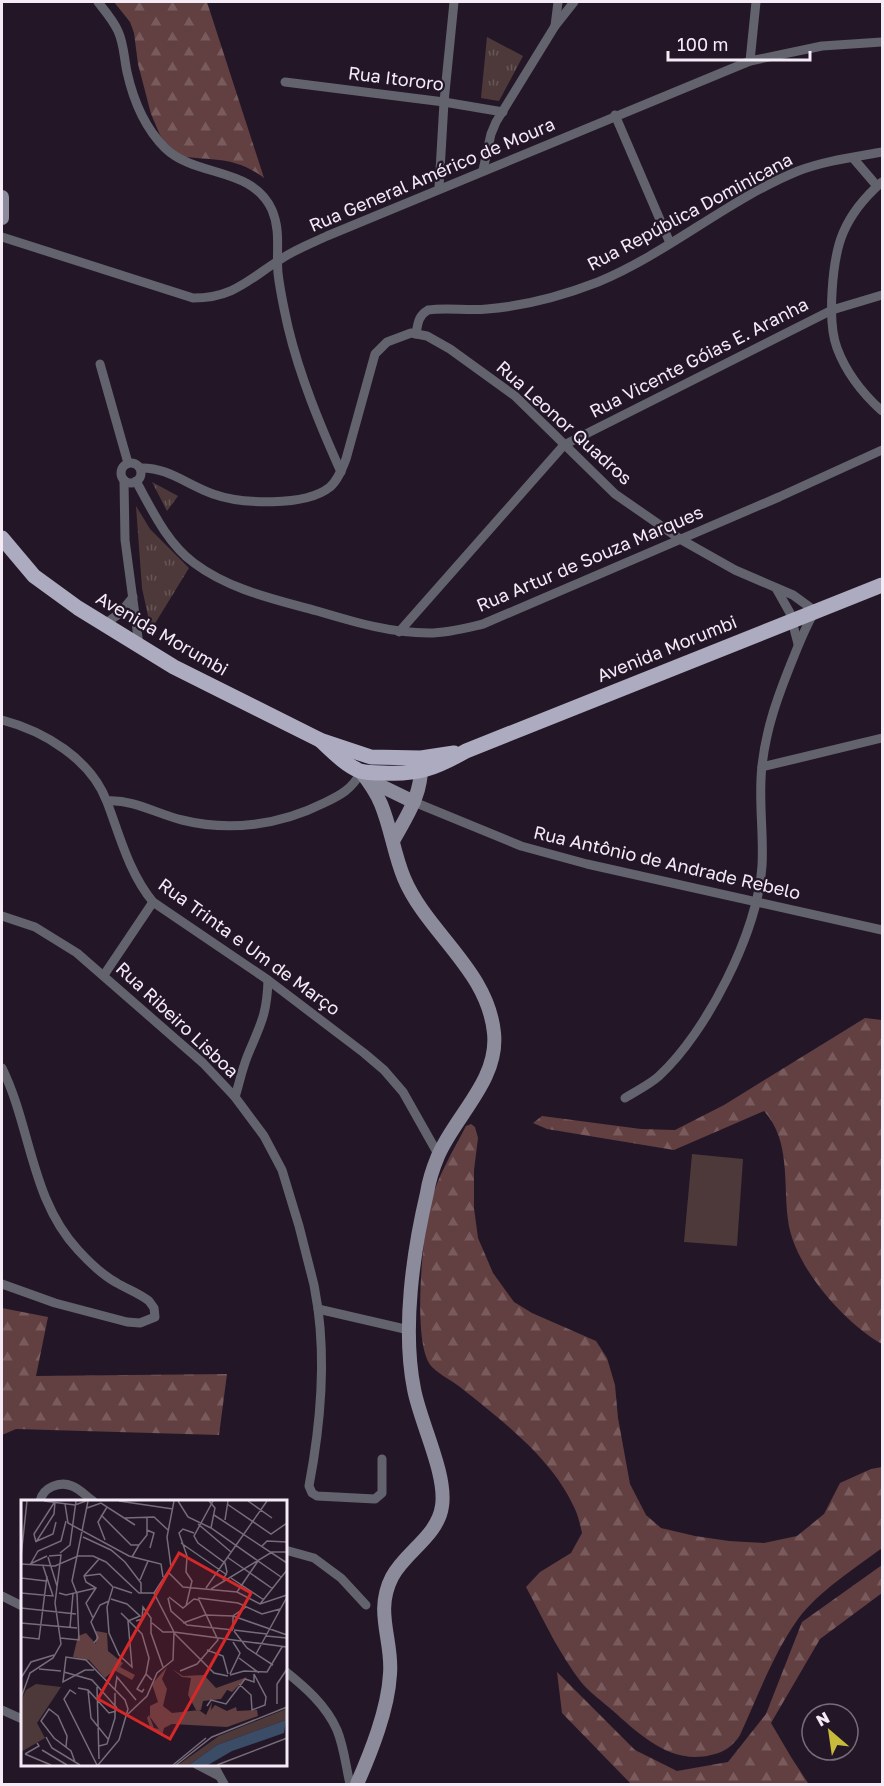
<svg xmlns="http://www.w3.org/2000/svg" width="884" height="1786" font-family="'Golos Text',sans-serif">
<defs>
<pattern id="grass-tufts" width="24" height="20" patternUnits="userSpaceOnUse" patternTransform="scale(1.5)"><rect width="24" height="20" fill="#4d3939"/><path d="M3 7l-1-3M5 7V3M7 7l1-3M15 17l-1-3M17 17v-4M19 17l1-3" fill="none" stroke="#675656"/></pattern>
<pattern id="forest-firs" width="22" height="20" patternUnits="userSpaceOnUse" patternTransform="scale(1.5)"><rect width="22" height="20" fill="#623f41"/><path d="M5 1l3.5 6h-7zM16 11l3.5 6h-7z" fill="#795b5d"/></pattern>
</defs>
<rect width="100%" height="100%" fill="#231727"/>
<!-- grass -->
<g fill="url(#grass-tufts)">
<path d="M487 37 523 56 499 101 481 98Z"/>
<path d="M152 482 178 496 167 511Z"/>
<path d="M136 506 150 529 189 568 151 630 142 588Z"/>
</g>
<!-- forest -->
<g fill="url(#forest-firs)">
<path d="M114 2H207L264 178C232 154 210 162 173 155L160 135 151 114 138 64 134 33 130 22Z"/>
<path d="M865 1018 882 1020V1344C844 1323 793 1265 788 1220 783 1183 791 1141 764 1111L674 1150 547 1129 533 1123 542 1116 641 1129 675 1130 724 1105Z"/>
<path d="M471 1124 475 1127 478 1138 474 1170V1208L478 1238 493 1273 514 1302 532 1313 596 1341 607 1358 615 1385 618 1418 630 1484 646 1515 661 1528 695 1536 729 1541 764 1543 797 1536 824 1514 840 1483 871 1469 882 1467V1548C855 1568 818 1592 798 1619 773 1654 758 1696 740 1735 733 1746 725 1752 711 1755 671 1765 640 1735 612 1710 602 1701 590 1693 581 1682 559 1653 543 1619 526 1587L540 1572 571 1553 582 1533C580 1524 578 1515 574 1507 552 1459 505 1423 465 1391 455 1382 441 1376 432 1367 411 1346 423 1234 430 1205 437 1177 453 1151 466 1126Z"/>
<path d="M2 1308 48 1317 36 1376 227 1374 219 1435 16 1429 2 1435Z"/>
<path d="M882 1565V1593L820 1639 771 1723 791 1757 808 1783 807 1784H631L562 1713 557 1672 635 1750 677 1771 728 1762 766 1714 802 1622Z"/>
</g>
<!-- pitch -->
<path fill="#4d3939" d="M692 1154 743 1159 737 1246 684 1242Z"/>
<g fill="none" stroke-linecap="round" stroke-linejoin="round">
<!-- street -->
<g stroke="#63636d" stroke-width="9">
<path d="M98 2C105 11 113 20 118 31 124 44 124 58 127 72 133 99 145 128 165 148 196 178 252 166 272 210 281 231 276 251 278 273 280 291 284 309 288 327 300 377 320 425 341 472"/>
<path d="M555 26 558 2"/>
<path d="M750 61 756 2"/>
<path d="M285 82 444 102 503 112"/>
<path d="M615 115 670 243"/>
<path d="M853 158 877 186"/>
<path d="M483 170 491 134 496 122 555 26 574 2"/>
<path d="M882 182C867 195 851 214 843 233 832 259 827 322 837 348 846 372 863 394 882 411"/>
<path d="M439 188 444 102 454 2"/>
<path d="M2 237 193 298C234 298 249 279 281 259 296 249 312 243 327 236L750 61 822 46 882 42"/>
<path d="M416 334C418 323 418 316 428 310 447 307 467 311 487 309 525 306 562 296 598 282 668 253 727 200 798 171 824 161 854 157 882 152"/>
<path d="M100 364 128 463"/>
<circle cx="131" cy="473" r="10"/>
<path d="M140 468C168 467 187 485 213 494 241 504 305 507 330 487 338 480 342 469 346 459L375 354 387 342 411 333 427 336 450 349 515 396 615 494 680 539 735 570 793 595 815 611C805 627 799 644 792 661 778 696 766 728 762 766 758 799 764 833 762 866 758 931 707 1032 659 1076 649 1085 636 1091 625 1098"/>
<path d="M124 480 125 540 139 645"/>
<path d="M136 481C152 510 167 543 194 563 230 590 274 599 317 611 354 622 390 633 429 633 448 633 466 628 483 624L779 497 882 450"/>
<path d="M776 588 790 613 798 644"/>
<path d="M105 624 120 613 133 597"/>
<path d="M399 632 564 445 832 310 882 295"/>
<path d="M2 720C44 731 91 759 107 802 120 836 129 873 153 902L268 980 364 1053 384 1070 403 1092 438 1154"/>
<path d="M762 767 882 738"/>
<path d="M107 801C133 799 157 814 182 820 230 832 280 825 324 803 341 795 352 789 361 772"/>
<path d="M414 802 521 846 587 864 882 930"/>
<path d="M2 916 35 927 77 953 203 1063 235 1097 264 1136 282 1170 299 1226 314 1285 318 1309 409 1330"/>
<path d="M104 975 153 902"/>
<path d="M2 1068C31 1127 31 1200 78 1250 89 1262 102 1275 117 1283 127 1289 139 1293 149 1301L154 1308 155 1317 140 1323 127 1322 55 1303 2 1284"/>
<path d="M235 1097C239 1084 242 1070 247 1057 260 1025 267 1016 268 980"/>
<path d="M318 1309C326 1368 320 1428 309 1486L312 1493 317 1496 375 1499 382 1493V1459"/>
<path d="M40 1501C43 1487 60 1481 72 1486 80 1489 86 1496 93 1501"/>
<path d="M285 1550 314 1558 341 1578 366 1605"/>
<path d="M2 1596 22 1606"/>
<path d="M285 1671C305 1687 326 1705 337 1730 344 1747 346 1767 350 1784"/>
<path d="M2 1710 22 1719"/>
<path d="M196 1764 219 1776"/>
<path d="M213 1764 224 1784"/>
</g>
<!-- secondary -->
<g stroke="#8c8b9c" stroke-width="14">
<path d="M2 197V218"/>
<path d="M370 778 379 785 414 802"/>
<path d="M393 841C408 814 423 793 421 760"/>
<path d="M357 1784C371 1752 388 1710 390 1674 393 1640 374 1612 392 1577 405 1552 438 1536 442 1506 447 1474 420 1422 414 1389 402 1329 413 1252 427 1193 429 1180 433 1168 438 1156 455 1116 499 1080 494 1033 488 970 427 933 404 878 394 854 391 828 381 804 376 792 369 782 361 772"/>
</g>
<!-- primary -->
<g stroke="#acabc0" stroke-width="15">
<path d="M2 538 34 576 78 608 174 667 320 740 371 757 421 758 454 753"/>
<path d="M320 740C331 750 345 765 360 771 367 773 376 773 383 773 418 775 436 768 466 751L882 585"/>
</g>
</g>
<g text-anchor="middle" stroke-width="4.5" stroke-linejoin="round" paint-order="stroke">
<!-- street labels -->
<g font-size="18" fill="#f4ebf7" stroke="#231727">
<text transform="translate(396 79) rotate(7)" y="6">Rua Itororo</text>
<text transform="translate(432 175) rotate(-23)" y="6">Rua General Américo de Moura</text>
<text transform="translate(690 212) rotate(-28)" y="6">Rua República Dominicana</text>
<text transform="translate(699 358) rotate(-27)" y="6">Rua Vicente Góias E. Aranha</text>
<text transform="translate(564 423) rotate(42)" y="6">Rua Leonor Quadros</text>
<text transform="translate(590 559) rotate(-23)" y="6">Rua Artur de Souza Marques</text>
<text transform="translate(162 634) rotate(30)" y="6">Avenida Morumbi</text>
<text transform="translate(667 649) rotate(-22)" y="6">Avenida Morumbi</text>
<text transform="translate(667 863) rotate(13)" y="6">Rua Antônio de Andrade Rebelo</text>
<text transform="translate(249 947) rotate(36)" y="6">Rua Trinta e Um de Março</text>
<text transform="translate(177 1020) rotate(43)" y="6">Rua Ribeiro Lisboa</text>
</g>
</g>
<!-- overview -->
<g transform="translate(21 1500)">
<rect width="266" height="266" fill="#231727"/>
<path d="M265 209V220L196 245 168 265H157L198 236Z" fill="#4d3939"/>
<path d="M75 131 86 133 87 151 102 163 99 167 114 175 111 180 93 170 84 178 68 160 52 157 57 136 65 133 75 144ZM146 167 141 179 146 189 142 206 151 213 178 210 185 215 191 202 190 210 194 205 206 211 215 207 216 211 236 210 237 216 206 227 151 224 143 228 141 236 129 227 126 218 128 215 133 228 138 229 129 217V206L137 202 131 184ZM151 169 162 176 183 175 195 188 226 177 211 192 206 190 200 199 182 201 180 210H175L167 195 170 178 161 177Z" fill="#623f41"/>
<path d="M15 184 40 187 16 223 24 238 0 252V200L5 190Z" fill="#4d3939"/>
<path d="M265 220 263 233 211 251 187 265H168L196 245Z" fill="#3b4c66"/>
<path fill="none" stroke="#776c7a" stroke-width="1.5" d="M23 1 54 5 65 1M98 1 152 9M153 1 146 37 150 67 133 93 153 132 266 147M157 1 167 17 190 28 260 77M188 1 194 8 190 28M192 1 173 36 177 43 204 63 206 72 202 80M227 1 251 18M44 4 47 23 108 56 140 64 142 77M206 4 250 34 266 23M66 8 80 3 114 25M80 15 110 45H118L111 57M193 15 266 63M104 18 133 17 147 30M204 20 207 1M177 24 210 52M126 30 133 33 129 48M62 37 90 50 104 62 120 83V93M84 40 77 22 86 7M16 41 32 34 35 22M15 42 13 34 33 3M15 42 33 14 34 2M160 43 206 75M118 45 126 35V17M241 46 246 41 266 42M39 53 49 45 55 1M0 57 6 1M27 57 36 86M206 57 252 89M0 64 34 66 57 56H72L85 62 118 93H133M9 64 26 56M9 65 17 51 40 41 45 21M147 72 162 87 216 92 239 104 266 95M63 76 79 74 92 87 86 107 88 133 98 155 111 167 107 121 119 116 106 104 90 99M0 78 25 81M210 78 243 100M119 80 127 61M93 87 111 93M185 88 246 1M190 89 251 52H266M216 92 237 61M0 93 32 96 22 66M38 93 45 95 75 88M148 97 162 108 173 99 178 100 197 140 176 164 159 171M147 98 150 111 166 125 212 130M177 98 217 103 241 114 259 109M239 104 266 70M165 106 171 81 165 72 166 56 158 33 162 29 173 33M0 108 55 114M100 113 121 134 128 158 125 174 131 180M72 118 65 103 75 88 65 82 63 76 78 59M115 121 121 119 122 107 130 118V133L142 167M0 123 56 128M131 123 142 132H153M162 123 184 115 212 116 266 135M49 127 52 94M212 129V116L225 107M213 130 246 134M213 131 226 148 252 165M153 133 193 173 207 176M245 136 266 138M0 137 18 139 26 76M39 138 58 140 56 94 51 81 67 1M73 143 77 138 70 122 79 105 88 101M186 150 202 156 207 174M235 154 266 97M218 158 238 173M18 169 40 171M73 170H64L42 182 45 157 65 160 104 200 107 209 98 240 77 265M43 172 71 180 96 208M209 174 219 153 212 142M209 175 223 171 246 172 261 147M0 178 10 162 33 155M218 184 230 195 231 210 244 205 245 197 233 174M76 187 78 259M57 188 67 190 88 213 95 211M123 189 121 192 116 189 125 174M67 190 70 218 87 239M94 190 96 177 115 200M55 194 49 190 43 199 76 265M0 198 9 173 32 158 40 144 34 103 40 55 28 56M256 204V184L266 169M186 206 190 200 205 204 224 179 233 182V174M107 214 126 196 136 173 152 160 153 132M25 237 31 248 59 265M78 246 86 244 94 218V193M45 247 46 236 37 216 28 209 20 221 33 238 50 251 54 262M21 250 46 265M4 254 30 265M4 254 18 246 16 243M152 265 185 238M155 265 191 237 266 207M196 265 266 238"/>
<path fill="#d62828" fill-opacity="0.15" stroke="#d62828" stroke-width="3" d="M158 53 230 93 149 239 77 199Z"/>
<rect width="266" height="266" fill="none" stroke="#f4ebf7" stroke-width="3"/>
</g>
<!-- border -->
<rect width="884" height="1786" fill="none" stroke="#f4ebf7" stroke-width="6"/>
<!-- north arrow -->
<g transform="translate(830 1732) rotate(331)"><circle r="28" fill="#231727" stroke="#776c7a" stroke-width="1.5"/>
<path d="M0-4.5L10 22L0 15L-10 22Z" fill="#c8bb3b"/>
<text y="-9" font-size="16" font-weight="bold" text-anchor="middle" fill="#f4ebf7">N</text>
</g>
<!-- scale -->
<path d="M668 51v9h142v-9" fill="none" stroke="#f4ebf7" stroke-width="3"/>
<text x="677" y="51" font-size="18" fill="#f4ebf7" stroke="#231727" stroke-width="4.5" paint-order="stroke">100 m</text>
</svg>
